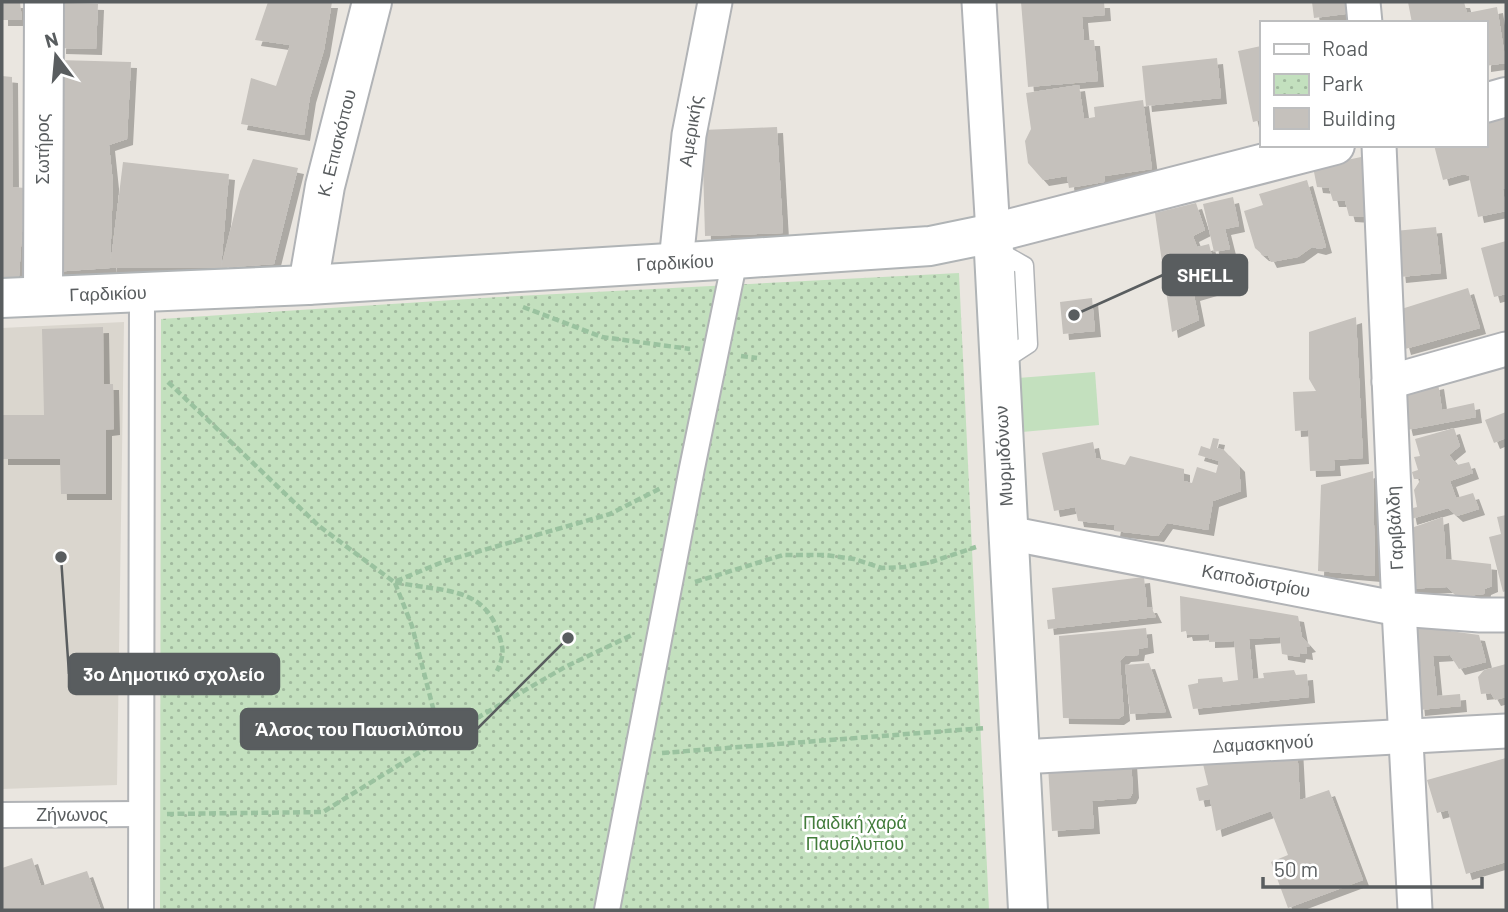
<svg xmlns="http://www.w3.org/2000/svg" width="1508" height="912" font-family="Barlow,sans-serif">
<defs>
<pattern id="park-dots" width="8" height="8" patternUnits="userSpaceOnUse" patternTransform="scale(1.75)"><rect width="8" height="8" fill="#c3e0be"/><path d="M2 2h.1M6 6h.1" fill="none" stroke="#a1b99e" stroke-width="1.8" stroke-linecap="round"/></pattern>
<filter id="shadow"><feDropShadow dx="6" dy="6" stdDeviation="0" flood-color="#0004"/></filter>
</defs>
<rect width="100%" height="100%" fill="#eae6e0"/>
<!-- education -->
<path fill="#dad6ce" d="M124 322 117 785 2 789V328Z"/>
<!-- grass -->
<path fill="#c3e0be" d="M1095 372 1099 425 1022 432 1018 378Z"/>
<!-- park -->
<path fill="url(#park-dots)" d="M959 273 989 910H160L161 319 499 297Z"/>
<!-- building -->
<g fill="#c5c1bc" filter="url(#shadow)">
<path d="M2 2H20L22 20H2Z"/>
<path d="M268 2H332L324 50 310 97 304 135 241 124 251 78 276 86 290 45 255 40Z"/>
<path d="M1021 2H1104L1105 15 1082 17 1084 40H1094L1098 81 1028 87Z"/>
<path d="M1312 2H1359L1361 12 1314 18Z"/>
<path d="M1408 2H1464L1467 13 1497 7 1506 63 1485 66V23H1412Z"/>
<path d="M61 3 98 4 96 49 60 48Z"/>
<path d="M1261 46V120L1253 122 1238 51Z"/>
<path d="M1217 58 1221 98 1146 106 1142 66Z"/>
<path d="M58 60 131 62 127 139 109 145 113 183 110 268 123 162 229 174 221 268H110L52 272Z"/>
<path d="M2 76 12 77 13 187 25 188 19 277 2 278Z"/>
<path d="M1079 85 1084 119 1095 117 1094 107 1143 100 1152 169 1105 176 1104 182 1069 188 1067 176 1043 180 1028 163 1025 141 1031 129 1026 93Z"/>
<path d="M1506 111V188L1503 189 1506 211 1478 217 1469 176 1464 174 1443 180 1434 145H1485V113Z"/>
<path d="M777 127 783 233 705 236 702 130Z"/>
<path d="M1366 156 1367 217 1349 216 1345 201H1333L1329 188 1317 187 1313 167Z"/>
<path d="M253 159 298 168 274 264 221 268 240 191Z"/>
<path d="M1307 180 1326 247 1320 249 1312 247 1298 257 1271 262 1268 256 1263 255 1255 248 1244 211 1263 205 1259 194Z"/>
<path d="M1233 197 1239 226 1225 229 1230 249 1214 252 1203 204Z"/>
<path d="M1196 203 1205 230 1193 236 1197 247 1209 244 1214 264 1212 271 1203 273 1211 290 1194 295 1199 320 1172 332 1155 213Z"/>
<path d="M1436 227 1441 273 1400 277 1395 231Z"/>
<path d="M1506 241V294L1494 297 1481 248Z"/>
<path d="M1468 288 1480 328 1405 349 1395 311Z"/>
<path d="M1092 298 1095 331 1063 334 1060 302Z"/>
<path d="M1356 317 1363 458 1334 460 1335 470 1310 471 1308 430 1295 431 1293 392 1316 391 1309 379V332Z"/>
<path d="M103 327 104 384H113L114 429 106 430V494H61L60 459H2V415H44L42 329Z"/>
<path d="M1438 383 1442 410 1474 403 1476 417 1407 430 1398 392Z"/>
<path d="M1506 412V438L1494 443 1485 420Z"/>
<path d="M1454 428 1460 446 1449 455 1457 465 1469 462 1473 473 1450 481 1456 498 1473 493 1479 509 1457 516 1448 508 1411 519 1409 509 1417 507 1414 490 1421 479H1414L1412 472 1418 470 1414 457 1420 456 1415 439Z"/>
<path d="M1213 438 1219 439 1217 448 1224 450 1239 466 1241 491 1213 501 1208 530 1167 523 1158 536 1114 531 1115 525 1078 521 1075 507 1054 511 1042 453 1093 442 1096 458 1125 465 1130 456 1184 469V481L1192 483 1197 467 1216 473 1219 461 1198 455 1201 446 1210 449Z"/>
<path d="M1373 471 1375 576 1318 571 1321 485Z"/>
<path d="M1506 515V591L1503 592 1489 537 1501 534 1497 517Z"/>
<path d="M1443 517 1446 559 1491 564 1492 586 1485 589 1484 594 1458 597 1447 587 1404 589 1410 533 1414 527Z"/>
<path d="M1144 577 1147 607H1151L1156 617 1048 629 1047 620 1055 619 1052 588Z"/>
<path d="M1180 596 1298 616 1302 637 1310 646 1306 647 1307 654 1300 653 1299 657 1282 654 1280 637 1249 639 1253 679 1264 678 1263 673 1294 670 1296 675 1307 674 1309 697 1193 709 1188 685 1198 683V679L1222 677 1223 682 1238 680 1234 641 1209 642V634L1187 635 1186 631 1181 632Z"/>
<path d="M1146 628 1148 647 1139 649 1138 655 1125 656 1120 661 1124 715 1118 719 1063 718 1059 636Z"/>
<path d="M1428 628 1479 635 1486 662 1459 669 1450 655 1433 656 1437 696 1460 694 1461 706 1419 710 1411 629Z"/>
<path d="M1149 663 1166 712 1130 714 1125 665Z"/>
<path d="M1506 664V697L1495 700 1491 693 1481 694 1478 677 1484 670Z"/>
<path d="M1297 744 1300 800 1329 790 1363 880 1288 908 1271 862 1288 855 1271 811 1216 831 1210 799 1199 801 1196 788 1208 785 1203 764Z"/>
<path d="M1506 758V862L1466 874 1448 810 1437 813 1427 780Z"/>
<path d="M1131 760 1133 792 1130 798 1092 801 1094 828 1052 831 1048 766Z"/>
<path d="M32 858 41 886 87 871 101 910H2V868Z"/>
</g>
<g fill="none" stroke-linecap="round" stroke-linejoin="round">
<!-- service casing -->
<g stroke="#b1b3b6" stroke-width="21">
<path id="service" d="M994 249 1024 266 1028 344 1000 362"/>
</g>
<!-- pedestrian casing -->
<g stroke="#b1b3b6" stroke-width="28">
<g id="pedestrian">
<path d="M2 815 141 814"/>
<path d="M141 910 142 293"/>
<path d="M607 910 692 468 735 259"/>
</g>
</g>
<!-- minor casing -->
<g stroke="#b1b3b6" stroke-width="37">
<g id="minor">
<path d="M979 2 993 233"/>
<path d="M1363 2 1365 23"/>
<path d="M1379 145 1399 609 1415 910"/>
<path d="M676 262 689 135 715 2"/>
<path d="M1389 382 1506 349"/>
<path d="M1008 533 1399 609 1480 615H1506"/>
<path d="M1020 757 1506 731"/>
</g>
</g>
<!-- tertiary casing -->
<g stroke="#b1b3b6" stroke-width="42">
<g id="tertiary">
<path d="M1485 103 1506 97"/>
<path d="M993 233 1335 145"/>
<path d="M308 285 325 186 372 2"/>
<path d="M43 296 44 2"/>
</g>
</g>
<!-- secondary casing -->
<g stroke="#b0b4b6" stroke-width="42">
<path id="secondary" d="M2 298 308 285 735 259 930 246 993 233 1028 910"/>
</g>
<!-- path -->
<g stroke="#9ac29f" stroke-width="4.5" stroke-dasharray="7 3.5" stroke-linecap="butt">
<path d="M523 307 602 337 690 349"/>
<path d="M741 356 757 358"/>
<path d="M168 382 319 526 394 582 445 561 610 514 661 488"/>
<path d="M395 582C437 592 485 584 499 635 504 650 504 656 497 671"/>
<path d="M695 582 783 555H825L854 559 882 568 904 567 931 562 976 547"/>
<path d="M395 583 412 626 441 739"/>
<path d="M662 753 985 728"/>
<path d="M167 814 323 812 441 739 565 667 632 635"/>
</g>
<!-- service -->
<use href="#service" stroke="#fff" stroke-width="18"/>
<!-- pedestrian -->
<use href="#pedestrian" stroke="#fff" stroke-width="24"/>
<!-- minor -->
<use href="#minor" stroke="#fff" stroke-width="33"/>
<!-- tertiary -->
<use href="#tertiary" stroke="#fff" stroke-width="38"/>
<!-- secondary -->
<use href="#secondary" stroke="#fff" stroke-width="38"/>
</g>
<g text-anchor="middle" stroke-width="5" stroke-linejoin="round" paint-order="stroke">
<!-- street labels -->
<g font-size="18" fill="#595d5f" stroke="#fff">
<text transform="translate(691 131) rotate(-81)" y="6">Αμερικής</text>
<text transform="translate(337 143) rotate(-76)" y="6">Κ. Επισκόπου</text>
<text transform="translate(43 149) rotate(-90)" y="6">Σωτήρος</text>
<text transform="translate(675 263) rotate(-3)" y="6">Γαρδικίου</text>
<text transform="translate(108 294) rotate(-2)" y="6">Γαρδικίου</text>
<text transform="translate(1004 456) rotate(-93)" y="6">Μυρμιδόνων</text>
<text transform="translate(1395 528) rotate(-93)" y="6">Γαριβάλδη</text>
<text transform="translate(1256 581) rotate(11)" y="6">Καποδιστρίου</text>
<text transform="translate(1263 744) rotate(-3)" y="6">Δαμασκηνού</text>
<text x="72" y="821">Ζήνωνος</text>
</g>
<!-- park labels -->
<g font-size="18" fill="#427c3b" stroke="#fff">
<text x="855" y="829">Παιδική χαρά<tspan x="855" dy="21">Παυσίλυπου</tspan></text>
</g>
</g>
<!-- callouts -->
<path fill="none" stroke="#595d5f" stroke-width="2.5" d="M1074 315L1163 275M61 557L69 674M568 638L477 729"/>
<g fill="#595d5f" stroke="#fff" stroke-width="2.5">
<circle cx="1074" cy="315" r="7"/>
<circle cx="61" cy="557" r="7"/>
<circle cx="568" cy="638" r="7"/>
</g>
<g fill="#595d5f" stroke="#595d5f" stroke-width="2.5">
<rect x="1163" y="255" width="84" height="40" rx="7"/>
<rect x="69" y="654" width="210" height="40" rx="7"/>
<rect x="241" y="709" width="236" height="40" rx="7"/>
</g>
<g font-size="19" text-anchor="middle" font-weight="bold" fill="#fff">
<text x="1205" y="282">SHELL</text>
<text x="174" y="681">3ο Δημοτικό σχολείο</text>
<text x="359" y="736">Άλσος του Παυσιλύπου</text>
</g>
<!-- border -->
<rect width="1508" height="912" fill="none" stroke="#595d5f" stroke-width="7"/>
<!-- legend -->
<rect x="1260" y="21" width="228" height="126" fill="#ffffff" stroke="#bdbebf" stroke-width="2"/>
<rect x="1274" y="44" width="35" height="10" fill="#ffffff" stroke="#bdbebf" stroke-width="2"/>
<text x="1322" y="56" font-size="21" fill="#595d5f">Road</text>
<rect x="1274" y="74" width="35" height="21" fill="url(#park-dots)" stroke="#bdbebf" stroke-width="2"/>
<text x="1322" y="91" font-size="21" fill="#595d5f">Park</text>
<rect x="1274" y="108" width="35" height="21" fill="#c5c1bc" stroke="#bdbebf" stroke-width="2"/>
<text x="1322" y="126" font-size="21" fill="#595d5f">Building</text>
<!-- north arrow -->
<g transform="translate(56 56) rotate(344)" stroke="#ffffff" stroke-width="5" paint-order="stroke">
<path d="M0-5L12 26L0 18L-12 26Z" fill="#595d5f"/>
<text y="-10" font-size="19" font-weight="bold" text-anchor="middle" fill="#595d5f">N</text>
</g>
<!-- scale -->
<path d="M1263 877v10h219v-10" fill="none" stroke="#595d5f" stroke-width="3.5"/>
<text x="1274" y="877" font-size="21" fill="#595d5f" stroke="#ffffff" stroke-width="5" paint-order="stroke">50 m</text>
</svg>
